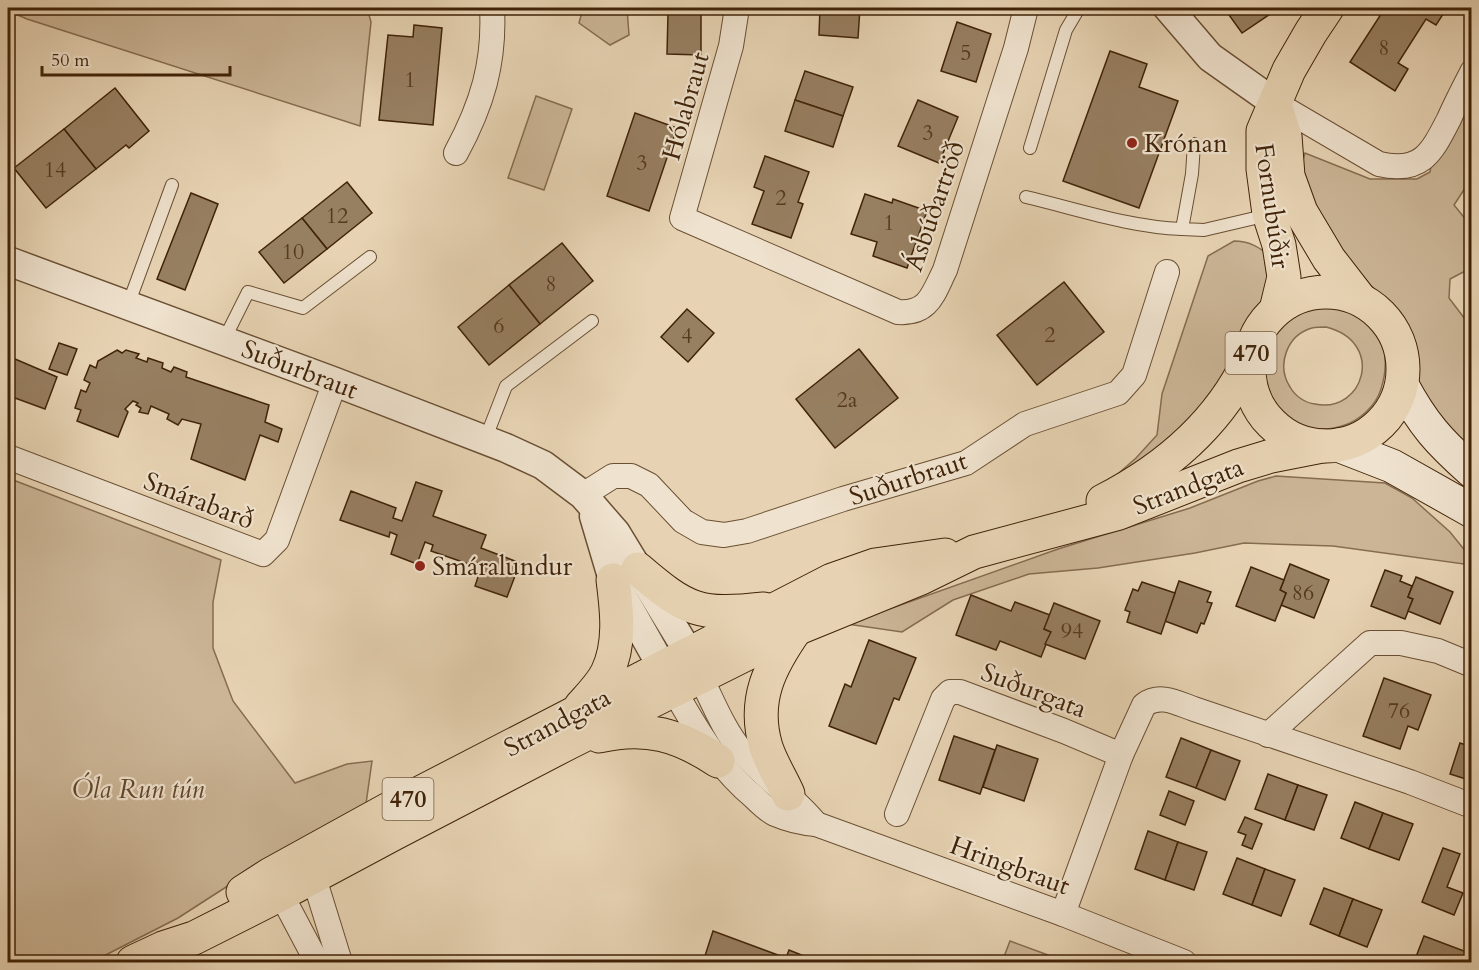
<svg xmlns="http://www.w3.org/2000/svg" width="1479" height="970" font-family="Cardo,serif">
<rect width="100%" height="100%" fill="#e7d3b3"/>
<filter id="stains"><feTurbulence type="fractalNoise" baseFrequency=".00333" numOctaves="4"/><feColorMatrix values="0 0 0 0 .2 0 0 0 0 .09 0 0 0 0 .02 0 0 0 .5 -.17"/></filter>
<radialGradient id="worn" r=".72"><stop offset=".6" stop-color="#630" stop-opacity="0"/><stop offset="1" stop-color="#630" stop-opacity=".3"/></radialGradient>
<!-- green -->
<g fill="#cbb596" stroke="#866c4f" stroke-width="1.5" fill-rule="evenodd">
<path d="M8 8H367L371 22 360 126 27 19 8 11Z"/>
<path d="M583 8H627L629 35 610 45 579 23Z"/>
<path d="M536 96 572 109 544 190 508 178Z"/>
<path d="M1471 96V183L1469 182 1454 205 1471 226V268L1450 279 1449 298 1471 327V450L1466 452 1416 384 1417 360 1412 336 1401 313 1383 295 1358 276 1338 254 1300 170 1305 153 1370 179H1417L1430 172 1432 159Z"/>
<path d="M1234 241C1249 241 1259 247 1270 256L1265 294 1253 317 1240 370 1192 424 1111 480 1136 458 1157 435 1162 394 1208 256Z"/>
<path d="M1323 301C1370 311 1396 341 1381 389 1376 406 1359 421 1342 426 1262 450 1223 335 1301 305 1307 303 1316 302 1323 301ZM1326 327C1386 342 1364 414 1315 404 1305 403 1295 396 1290 387 1276 365 1287 335 1312 328 1317 327 1322 327 1326 327Z"/>
<path d="M1276 476 1385 483 1412 498 1450 532 1471 558V565L1333 546 1244 543 1195 553 1098 568 1029 574 953 600 902 632 847 624 1058 549 1190 508 1258 481Z"/>
<path d="M8 478 221 560 213 602V648L233 701 295 783 347 764 372 761 365 811 296 842 178 918 92 962H8Z"/>
<path d="M1010 941 1048 955 1045 962H1002Z"/>
</g>
<!-- building -->
<g fill="#977f61" stroke="#402308" stroke-width="1.5">
<rect x="668" y="8" width="33" height="6"/>
<path d="M820 8H860L858 38 819 35Z"/>
<path d="M1224 8H1279L1242 33Z"/>
<path d="M1385 8H1447L1436 25 1426 19 1398 63 1408 69 1395 91 1350 62Z"/>
<path d="M668 14H701V55L667 54Z"/>
<path d="M957 22 991 34 976 82 941 71Z"/>
<path d="M414 25 442 28 433 125 379 120 388 35 413 37Z"/>
<path d="M1110 51 1147 64 1139 87 1178 101 1139 208 1063 181Z"/>
<path d="M805 71 853 87 843 116 795 100Z"/>
<path d="M115 88 149 131 129 148 126 145 96 169 64 129Z"/>
<path d="M795 100 843 116 833 147 785 131Z"/>
<path d="M918 100 958 117 939 163 898 146Z"/>
<path d="M635 113 677 128 649 211 607 196Z"/>
<path d="M64 129 96 169 46 208 14 168Z"/>
<path d="M765 156 809 172 798 202 803 204 791 238 752 224 764 191 754 187Z"/>
<path d="M347 182 372 213 327 249 302 218Z"/>
<path d="M191 193 218 204 185 290 157 279Z"/>
<path d="M865 194 892 203 893 199 927 211 907 268 873 256 877 242 851 234Z"/>
<path d="M302 218 327 249 284 283 259 252Z"/>
<path d="M562 243 593 281 540 324 509 285Z"/>
<path d="M1064 282 1104 332 1037 385 997 335Z"/>
<path d="M509 285 540 324 489 365 458 327Z"/>
<path d="M687 309 714 333 688 362 661 337Z"/>
<path d="M59 343 77 349 67 375 49 369Z"/>
<path d="M859 349 898 398 835 448 796 399Z"/>
<path d="M117 350 122 353 126 350 139 354 136 358 147 362 148 358 163 363 162 368 171 372 174 367 187 372 186 377 269 405 265 422 282 429 278 442 260 435 245 480 191 459 201 424 182 419 178 425 167 419 169 414 151 406 148 414 139 412 141 408 136 405 138 403 133 401 125 409 128 412 118 437 77 421 81 410 75 408 81 390 86 392 90 383 84 380 90 365 96 368 98 361Z"/>
<path d="M8 356 57 377 45 409 15 398 10 413 8 412Z"/>
<path d="M416 482 442 491 433 516 486 535 481 548 520 563 507 597 475 586 482 565 478 563 477 567 431 551 433 545 425 542 417 564 391 554 397 535 390 532 389 537 340 520 351 491 396 508 393 518 402 521Z"/>
<path d="M1290 564 1329 580 1314 618 1281 605 1286 593 1280 590Z"/>
<path d="M1251 567 1284 580 1280 590 1286 593 1275 621 1236 606Z"/>
<path d="M1385 570 1402 576 1400 581 1412 586 1408 597 1413 599 1405 619 1371 606Z"/>
<path d="M1416 577 1453 592 1440 624 1408 611 1413 599 1408 597Z"/>
<path d="M1179 581 1211 592 1207 602 1212 603 1204 624 1201 623 1197 633 1165 621Z"/>
<path d="M1142 582 1175 593 1161 634 1127 622 1130 612 1125 610 1133 589 1138 591Z"/>
<path d="M971 595 1011 611 1015 602 1050 615 1044 629 1051 632 1041 657 1000 641 996 650 956 635Z"/>
<path d="M1054 603 1100 621 1085 659 1045 644 1051 632 1044 629Z"/>
<path d="M869 640 916 658 899 700 894 698 876 744 829 726 845 684 851 687Z"/>
<path d="M1384 678 1431 695 1418 730 1408 726 1400 749 1363 736Z"/>
<path d="M954 736 995 750 980 794 939 780Z"/>
<path d="M1181 738 1211 750 1196 788 1166 777Z"/>
<path d="M1460 743 1472 747V781L1450 774Z"/>
<path d="M997 745 1038 759 1024 801 983 787Z"/>
<path d="M1211 750 1240 761 1225 800 1196 788Z"/>
<path d="M1268 774 1298 785 1285 820 1255 809Z"/>
<path d="M1298 785 1327 795 1314 830 1285 820Z"/>
<path d="M1169 791 1194 801 1185 825 1160 815Z"/>
<path d="M1355 802 1383 813 1369 849 1341 838Z"/>
<path d="M1383 813 1413 824 1399 860 1369 849Z"/>
<path d="M1245 817 1262 824 1252 849 1242 845 1246 835 1238 832Z"/>
<path d="M1148 831 1178 842 1165 880 1135 869Z"/>
<path d="M1178 842 1207 852 1194 890 1165 880Z"/>
<path d="M1443 848 1460 854 1447 887 1463 893 1454 915 1422 902Z"/>
<path d="M1237 858 1265 869 1252 905 1223 894Z"/>
<path d="M1265 869 1295 880 1281 916 1252 905Z"/>
<path d="M1324 888 1353 899 1339 936 1310 924Z"/>
<path d="M1353 899 1382 910 1367 947 1339 936Z"/>
<path d="M713 931 786 958 789 950 819 962H703Z"/>
<path d="M1424 936 1472 954V962H1414Z"/>
</g>
<g fill="none" stroke-linecap="round" stroke-linejoin="round">
<!-- service casing -->
<g stroke="#6a4f33" stroke-width="14">
<g id="service">
<path d="M1194 144 1192 174 1182 229 1204 230 1268 215"/>
<path d="M1030 148 1066 30 1079 8"/>
<path d="M1026 197C1077 209 1129 227 1182 229"/>
<path d="M128 305 172 185"/>
<path d="M224 340 248 292 303 308 370 257"/>
<path d="M485 440 506 386 592 321"/>
</g>
</g>
<!-- minor casing -->
<g stroke="#6a4f33" stroke-width="26">
<g id="minor">
<path d="M737 8 731 46 682 218 898 312C929 314 933 294 945 270L1016 48 1026 8"/>
<path d="M1275 103 1379 164C1422 174 1432 152 1449 119 1456 103 1464 88 1472 72"/>
<path d="M456 153C482 105 495 63 492 8"/>
<path d="M8 457 263 554 277 540 335 382"/>
<path d="M583 495 613 476H631L649 485 683 521 702 532 724 535 747 531 843 499 966 463 1025 424 1118 393 1134 375 1167 272"/>
<path d="M700 676C713 702 724 731 743 753 766 779 794 797 816 824"/>
<path d="M674 690C696 729 718 767 754 797 760 803 767 810 775 814 789 820 801 823 816 824L1063 914 1184 962"/>
<path d="M1268 735 1370 643H1401L1438 651 1472 665"/>
<path d="M897 814 943 699 950 692H960L1064 731 1121 755"/>
<path d="M305 863 314 878 340 962"/>
<path d="M273 879 317 962"/>
<path d="M1063 914 1121 755 1144 705C1160 693 1177 703 1194 709L1410 782 1472 806"/>
</g>
</g>
<!-- tertiary casing -->
<g stroke="#6a4f33" stroke-width="31">
<g id="tertiary">
<path d="M1168 8 1210 57 1275 103"/>
<path d="M8 261 335 382 506 448 543 465 583 495 616 533 689 653 699 674"/>
<path d="M594 516 613 580 674 688"/>
</g>
</g>
<!-- secondary casing -->
<g stroke="#402308" stroke-width="35">
<g id="secondary">
<path d="M1402 385C1423 424 1439 442 1472 471"/>
<path d="M1338 445 1392 466 1472 511"/>
</g>
</g>
<!-- primary casing -->
<g stroke="#402308" stroke-width="35">
<g id="primary">
<path d="M1275 105 1285 136 1288 176 1301 212 1329 259 1360 299"/>
<circle cx="1326" cy="369" r="77"/>
<path d="M1276 310 1284 277 1279 245 1269 214 1263 169V131L1289 70 1311 32 1327 8"/>
<path d="M1103 501C1165 469 1219 423 1249 360"/>
<path d="M638 569C687 611 699 616 764 609"/>
<path d="M581 706C590 696 601 685 607 673 621 644 617 611 613 580"/>
<path d="M599 736C646 725 679 735 718 761"/>
<path d="M788 794C781 778 771 763 766 747 752 700 770 666 796 629"/>
<path d="M243 892 271 874 387 810 832 580 875 565 945 555"/>
<path d="M133 962 163 948 194 938 281 894 395 833 568 743 796 629 921 578 974 552 1119 513 1238 466 1271 456 1322 446"/>
</g>
</g>
<!-- service -->
<use href="#service" stroke="#efe2ce" stroke-width="12"/>
<!-- minor -->
<use href="#minor" stroke="#efe2ce" stroke-width="24"/>
<!-- tertiary -->
<use href="#tertiary" stroke="#efe2ce" stroke-width="28"/>
<!-- secondary -->
<use href="#secondary" stroke="#efe2ce" stroke-width="33"/>
<!-- primary -->
<use href="#primary" stroke="#e7d3b3" stroke-width="33"/>
</g>
<!-- markers -->
<g fill="#8f2418" stroke="#efe2ce" stroke-width="2">
<circle cx="1132" cy="143" r="6"/>
<circle cx="420" cy="566" r="6"/>
</g>
<g text-anchor="middle" stroke-width="4.5" stroke-linejoin="round" paint-order="stroke">
<!-- number labels -->
<g font-size="22" fill="#563a1e">
<text x="1384" y="55">8</text>
<text x="966" y="60">5</text>
<text x="410" y="87">1</text>
<text x="928" y="140">3</text>
<text x="642" y="170">3</text>
<text x="55" y="177">14</text>
<text x="781" y="205">2</text>
<text x="337" y="223">12</text>
<text x="889" y="230">1</text>
<text x="293" y="259">10</text>
<text x="551" y="291">8</text>
<text x="499" y="333">6</text>
<text x="1050" y="342">2</text>
<text x="687" y="343">4</text>
<text x="847" y="407">2a</text>
<text x="1303" y="600">86</text>
<text x="1072" y="638">94</text>
<text x="1399" y="718">76</text>
</g>
<!-- shield labels -->
<g fill="#efe2ce" stroke="#745c43" stroke-width="1.5">
<rect x="1225.5" y="332" width="51" height="42" rx="4.5"/>
<rect x="382.5" y="778" width="51" height="42" rx="4.5"/>
</g>
<g font-size="24" font-weight="bold" fill="#402308">
<text x="1251" y="361">470</text>
<text x="408" y="807">470</text>
</g>
<!-- street labels -->
<g font-size="26" fill="#402308" stroke="#efe2ce">
<text transform="translate(685 106) rotate(-74)" y="9">Hólabraut</text>
<text transform="translate(934 206) rotate(-71)" y="9">Ásbúðartröð</text>
<text transform="translate(1273 206) rotate(82)" y="9">Fornubúðir</text>
<text transform="translate(300 369) rotate(21)" y="9">Suðurbraut</text>
<text transform="translate(908 478) rotate(-18)" y="9">Suðurbraut</text>
<text transform="translate(1188 486) rotate(-21)" y="9">Strandgata</text>
<text transform="translate(199 500) rotate(21)" y="9">Smárabarð</text>
<text transform="translate(1034 690) rotate(21)" y="9">Suðurgata</text>
<text transform="translate(557 722) rotate(-28)" y="9">Strandgata</text>
<text transform="translate(1010 865) rotate(20)" y="9">Hringbraut</text>
</g>
<!-- poi labels -->
<g font-size="26" fill="#402308" stroke="#efe2ce" text-anchor="start">
<text x="1144" y="152">Krónan</text>
<text x="432" y="575">Smáralundur</text>
</g>
<!-- park labels -->
<g font-size="26" font-style="italic" fill="#63482c" stroke="#efe2ce">
<text x="138" y="798">Óla Run tún</text>
</g>
</g>
<!-- margin -->
<rect width="1479" height="970" fill="none" stroke="#e7d3b3" stroke-width="30"/>
<rect x="9" y="9" width="1461" height="952" fill="none" stroke="#402308" stroke-width="3"/>
<rect x="15" y="15" width="1449" height="940" fill="none" stroke="#402308" stroke-width="1.5"/>
<!-- scale -->
<path d="M42 66v9h188v-9" fill="none" stroke="#402308" stroke-width="3"/>
<text x="51" y="66" font-size="18" fill="#402308" stroke="#efe2ce" stroke-width="4.5" paint-order="stroke">50 m</text>
<rect width="100%" height="100%" filter="url(#stains)"/>
<rect width="100%" height="100%" fill="url(#worn)"/>
</svg>
